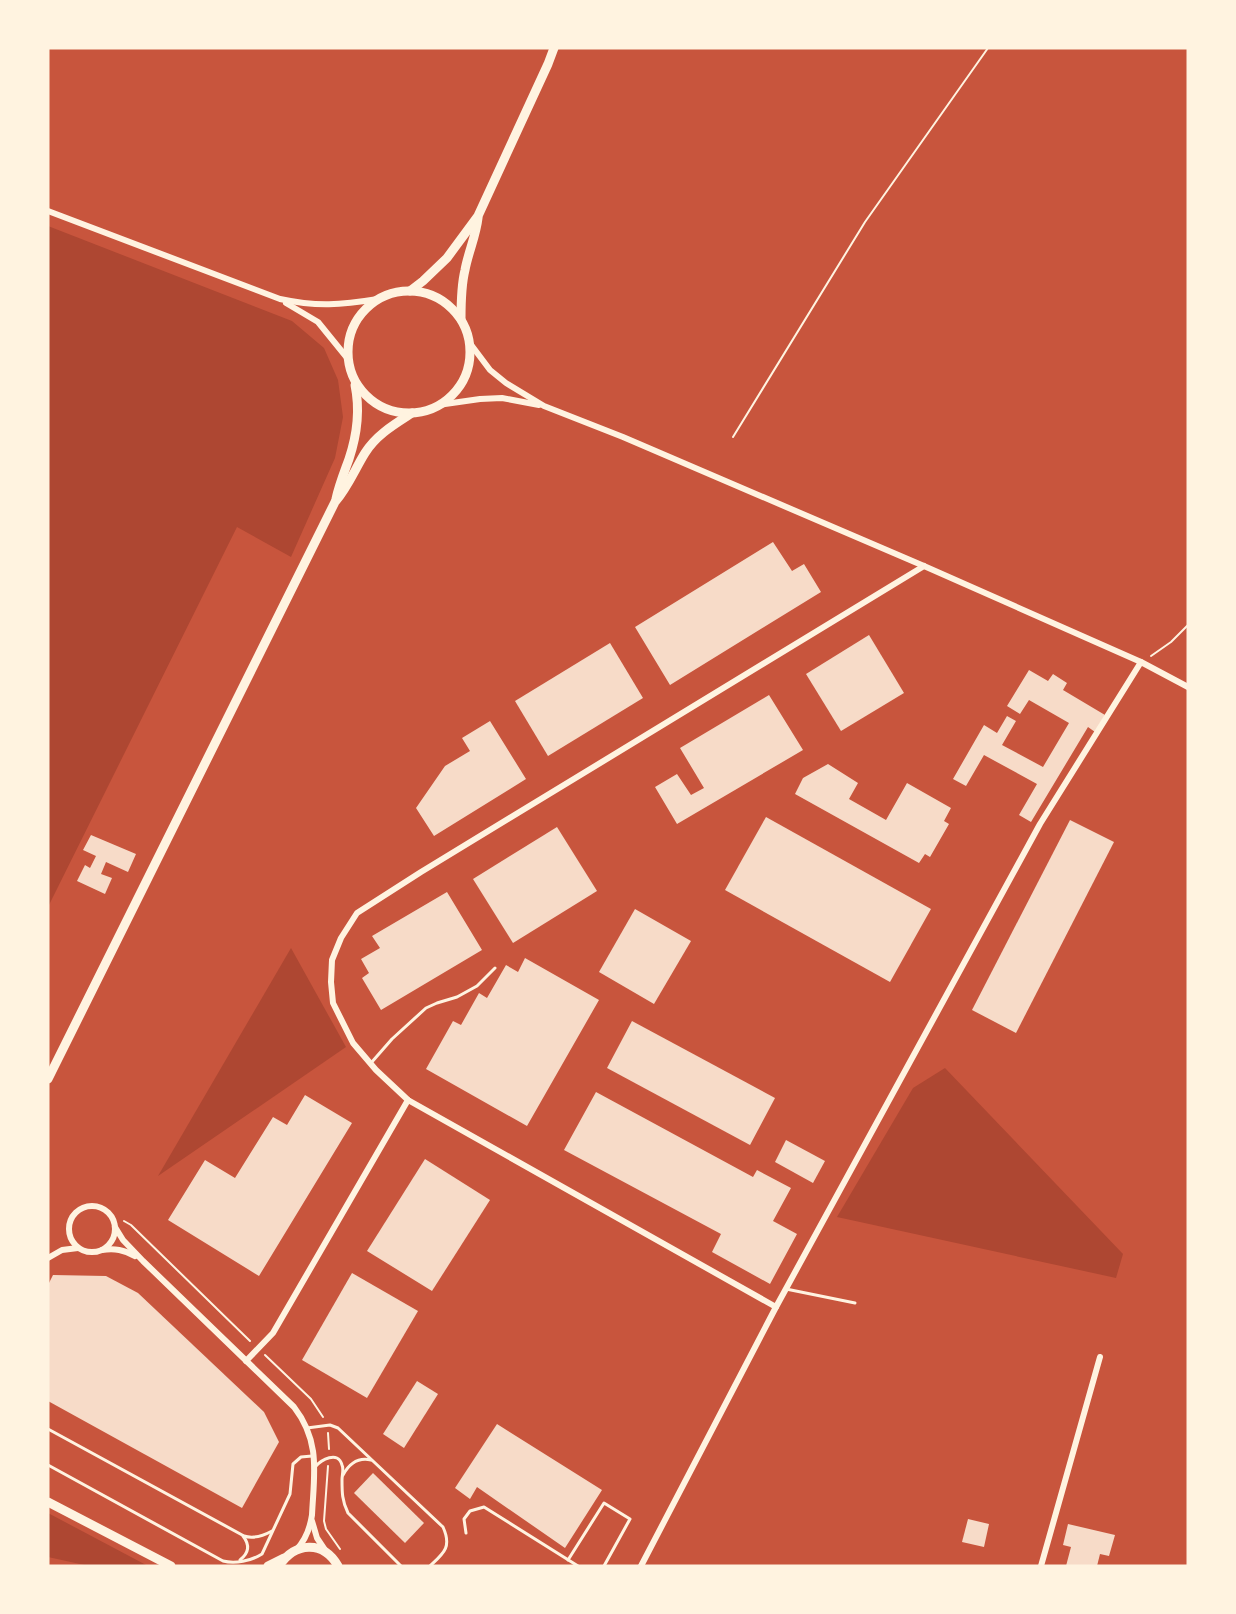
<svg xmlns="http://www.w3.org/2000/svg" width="1236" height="1614" font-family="Mulish,sans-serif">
<rect width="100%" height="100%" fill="#c8553d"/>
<!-- green -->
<g fill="#ae4732">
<path d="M48 226 292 321 324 348 338 380 343 417 335 458 291 557 237 527 48 907Z"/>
<path d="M291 948 346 1047 158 1176Z"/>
<path d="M945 1068 1123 1254 1116 1278 837 1217 913 1088Z"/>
<path d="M48 1513 148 1566H89L48 1557Z"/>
</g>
<!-- building -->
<g fill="#f7dbc8">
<path d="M773 542 792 571 804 564 821 592 670 685 635 627Z"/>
<path d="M869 635 904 693 841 731 806 674Z"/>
<path d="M610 643 643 698 548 756 515 701Z"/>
<path d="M1029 670 1048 681 1053 674 1067 683 1063 690 1105 715 1095 732 1088 727 1031 822 1019 815 1037 784 984 755 966 786 953 779 984 725 997 733 1007 716 1016 721 1002 745 1043 767 1069 723 1029 700 1020 714 1007 706Z"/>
<path d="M769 695 803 750 677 824 655 787 677 774 691 795 704 788 680 748Z"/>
<path d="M490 721 526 779 434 836 416 808 445 766 470 751 462 738Z"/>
<path d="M828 764 858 783 849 799 886 820 907 783 951 808 944 821 949 824 930 857 925 854 919 863 795 794 803 778Z"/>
<path d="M766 817 931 909 890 982 725 890Z"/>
<path d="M1070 820 1114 842 1016 1033 972 1010Z"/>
<path d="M557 827 597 891 513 943 473 879Z"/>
<path d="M91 835 136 854 128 872 106 862 101 874 112 878 105 894 77 881 85 865 90 868 96 856 83 850Z"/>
<path d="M447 892 482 950 381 1010 362 978 369 973 361 959 380 948 372 936Z"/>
<path d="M635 909 691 941 654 1004 599 972Z"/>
<path d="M525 958 599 1000 527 1126 426 1069 453 1021 461 1025 479 993 487 998 506 965 518 972Z"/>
<path d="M632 1021 775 1098 750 1145 607 1068Z"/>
<path d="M596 1092 753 1177 757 1170 791 1188 773 1221 797 1234 770 1284 712 1252 721 1234 564 1150Z"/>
<path d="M305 1095 352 1123 259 1276 168 1220 205 1160 235 1178 273 1117 287 1125Z"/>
<path d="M786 1140 825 1161 813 1183 775 1162Z"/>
<path d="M425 1159 490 1200 432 1291 367 1251Z"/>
<path d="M352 1273 418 1311 367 1398 302 1360Z"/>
<path d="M53 1275 106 1276 138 1293 264 1412 279 1442 242 1508 48 1401V1285Z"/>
<path d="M417 1381 438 1394 404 1448 383 1434Z"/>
<path d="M497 1424 602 1490 565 1548 477 1487 470 1499 455 1488Z"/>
<path d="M373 1473 424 1523 405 1543 354 1493Z"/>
<path d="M968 1519 989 1524 984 1547 962 1542Z"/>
<path d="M1068 1524 1115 1535 1109 1556 1100 1554 1097 1566H1066L1071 1547 1063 1545Z"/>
</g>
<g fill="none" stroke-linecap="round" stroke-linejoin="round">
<!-- path -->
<g stroke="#fff3e0" stroke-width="2">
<path d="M733 437 865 222 988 48"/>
<path d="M1151 656 1171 642 1188 625"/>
<path d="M124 1221 131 1225 250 1341"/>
<path d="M265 1355 311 1399 323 1417"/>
<path d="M328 1433 329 1449"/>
<path d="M328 1466 324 1521 326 1529 340 1549"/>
</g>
<!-- service -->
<g stroke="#fff3e0" stroke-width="3">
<path d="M371 1063 392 1039 426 1008 437 1003 457 997 477 986 495 968"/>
<path d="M786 1289 855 1303"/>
<path d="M307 1428 330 1425 338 1428 443 1527C452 1547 444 1553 430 1566"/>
<path d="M48 1429 244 1536C253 1539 263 1536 272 1531"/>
<path d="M48 1465 223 1561C235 1564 251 1561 262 1554L290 1494 293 1464 301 1457 312 1456"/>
<path d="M315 1467C321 1460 338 1450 342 1465 344 1469 342 1475 342 1480 342 1492 342 1501 348 1513L401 1566"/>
<path d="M343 1475C349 1464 358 1457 371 1460"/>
<path d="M466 1533 464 1519 470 1511 484 1507 578 1566"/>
<path d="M240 1560C249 1553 250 1545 243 1536"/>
<path d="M568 1560 604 1503 630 1519 604 1566"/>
</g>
<!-- minor -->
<g stroke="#fff3e0" stroke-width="6">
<path d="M48 211 280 299C317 307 341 305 378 299"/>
<path d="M286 303 318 322 348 359"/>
<path d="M469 342 490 370 506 383 544 406 623 437 924 566 1141 662 1188 687"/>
<path d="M438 405 480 399 502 398 539 405"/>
<circle cx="92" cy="1229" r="23"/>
<path d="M115 1227 123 1240 143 1261 294 1407C321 1442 314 1474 312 1515 310 1528 306 1540 296 1550"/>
<path d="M102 1250C115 1248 124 1250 135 1256"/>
<path d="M48 1258 62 1250 78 1248"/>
<path d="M776 1307 408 1100 376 1070 353 1043 333 1003 331 982 332 960 341 938 357 913 421 872 924 566"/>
<path d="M246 1361 273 1333 408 1100"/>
<path d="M312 1521 317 1538 325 1550"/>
<path d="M641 1566 776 1307 1040 824 1141 662"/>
<path d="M1041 1566 1100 1357"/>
</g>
<!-- secondary -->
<g stroke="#fff3e0" stroke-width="9">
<path d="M410 291 423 281 447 258 478 216 548 64 554 48"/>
<circle cx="409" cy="352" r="61"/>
<path d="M461 319C461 303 461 286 465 270 468 253 476 236 478 218"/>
<path d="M336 499C339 485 344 473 349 459 357 435 360 409 355 385"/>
<path d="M48 1079 335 502C348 487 355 469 365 453 376 435 395 424 412 413"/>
</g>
<!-- primary -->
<g stroke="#fff3e0" stroke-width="9">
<path d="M48 1502 171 1566"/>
<path d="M268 1566 284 1558"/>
<path d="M279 1566C295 1542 323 1540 338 1566"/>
</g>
</g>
<!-- border -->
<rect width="1236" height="1614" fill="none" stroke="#fff3e0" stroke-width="99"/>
</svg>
